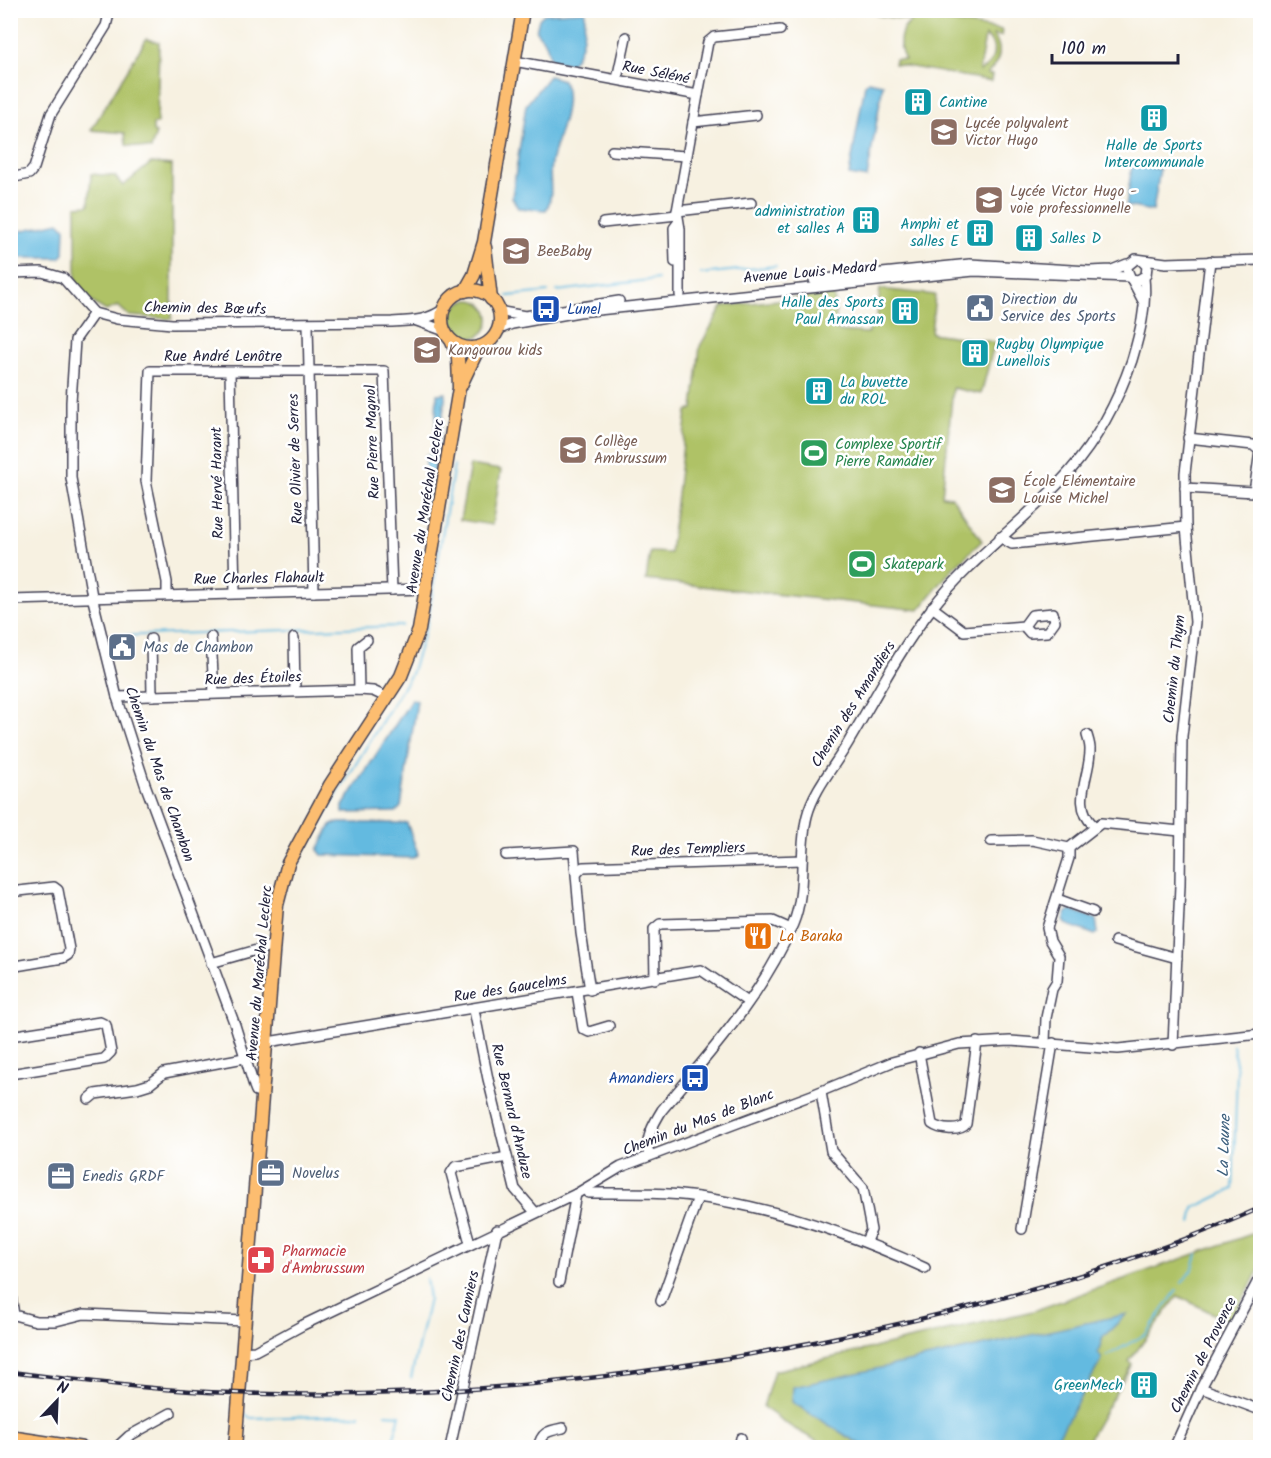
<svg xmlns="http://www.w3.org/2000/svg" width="1271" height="1458" font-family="Kalam,sans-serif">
<rect width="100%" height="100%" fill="#fff"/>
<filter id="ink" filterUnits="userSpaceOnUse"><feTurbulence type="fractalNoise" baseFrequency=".0167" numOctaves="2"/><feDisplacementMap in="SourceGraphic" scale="12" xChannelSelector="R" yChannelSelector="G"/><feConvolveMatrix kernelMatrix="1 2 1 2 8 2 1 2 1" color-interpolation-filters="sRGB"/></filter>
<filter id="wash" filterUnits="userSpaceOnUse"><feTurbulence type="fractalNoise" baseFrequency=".008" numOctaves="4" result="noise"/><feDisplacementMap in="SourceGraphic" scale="24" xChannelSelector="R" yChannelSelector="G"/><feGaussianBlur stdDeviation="1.35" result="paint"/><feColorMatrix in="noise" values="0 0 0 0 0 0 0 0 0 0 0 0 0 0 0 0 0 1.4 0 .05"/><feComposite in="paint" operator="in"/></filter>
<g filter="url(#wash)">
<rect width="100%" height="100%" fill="#f7f1e1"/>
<!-- green -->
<g fill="#afc266" stroke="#687250" stroke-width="1.5" fill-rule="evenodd">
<path d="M877 11 1002 30 1001 36 993 35C1004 49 1000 62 987 74L992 75 991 81 894 64 895 59 905 60C897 46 898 30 912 21L876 15ZM985 36C999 46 995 64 979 71Z"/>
<path d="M146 39 159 42 157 124H153V132L156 133 151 149 126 145 125 133 91 130Z"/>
<path d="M151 163 172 165V319L129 316 118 306 106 311 90 301 76 281V206L89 205 91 174 115 176 123 186Z"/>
<path d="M880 289 935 295 931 333 995 342 981 394 953 388 942 496 952 497 982 541 953 568 919 610 646 580 650 552 670 553 687 411 693 409 700 346 723 306 834 294 837 331 868 333 870 326H876Z"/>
<circle cx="470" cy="319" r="19"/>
<path d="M470 465 501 470 492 525 460 520Z"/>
<path d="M1260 1231V1268L1230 1322 1178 1296 1129 1361 1132 1364 1084 1447H828L793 1428 763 1407 774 1371 1033 1311Z"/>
</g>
<!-- water -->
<g fill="#63bae0" stroke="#426e8e" stroke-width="1.5">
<path d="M585 11C585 28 583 52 570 64L551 61 546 43 536 31 539 19 544 14Z"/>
<path d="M549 76 563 80C574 104 556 138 551 163 548 180 555 195 546 210L518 208 512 197 526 105Z"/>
<path d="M868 81 883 84 867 178 849 175 865 84Z"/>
<path d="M1132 165 1160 169 1153 211 1126 206Z"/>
<path d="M59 222 65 228 64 254 60 258H20L11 255V233Z"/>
<path d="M446 393 437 456 424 521 426 455 434 456 437 394Z"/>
<path d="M412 699 417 701 401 807 396 812 343 813V806Z"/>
<path d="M336 823H407L418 854 413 858 322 855 318 850 331 825Z"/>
<path d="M1071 910 1096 919 1098 933 1095 935 1066 924 1064 920 1067 912Z"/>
<path d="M1127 1314 1103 1337 1098 1353 1102 1359 1052 1447H864L792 1402 793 1387Z"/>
</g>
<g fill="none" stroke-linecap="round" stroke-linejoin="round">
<!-- stream -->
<g stroke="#63bae0" stroke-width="2">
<path d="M701 274 776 266"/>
<path d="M557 291 658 279"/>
<path d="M508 296 548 292"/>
<path d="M113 636 402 626"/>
<path d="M305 847 411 674 427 624 454 465"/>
<path d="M1255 1026 1260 984"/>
<path d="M1191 1223 1194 1208 1233 1189 1237 1071 1233 1045"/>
<path d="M1182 1283 1193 1268 1197 1254"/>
<path d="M1107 1356 1146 1334 1177 1290"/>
<path d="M411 1378 429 1299 426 1278"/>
<path d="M385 1414 400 1415 391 1448"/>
<path d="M246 1415 251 1418 360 1415"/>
</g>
</g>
</g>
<g filter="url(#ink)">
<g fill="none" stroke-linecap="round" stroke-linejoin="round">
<!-- minor casing -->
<g stroke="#424154" stroke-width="12">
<g id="minor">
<path d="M514 61 698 95 677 211 680 229V295"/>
<path d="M617 79 626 37"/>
<path d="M698 95 708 42 714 37 780 30"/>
<path d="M693 122 756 115"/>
<path d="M612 151 686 156"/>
<path d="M10 178 29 174 34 168 51 114 106 26 110 10"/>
<path d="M677 211 751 203"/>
<path d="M603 223 677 215"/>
<path d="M1142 261 1147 266 1146 275 1138 280 1131 279 1126 267 1136 259 1166 263 1260 260"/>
<path d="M675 262 674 228 677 224"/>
<path d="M10 273 42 272 63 278 94 313 117 319 172 324 392 322C411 321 429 321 445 308"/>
<path d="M814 280 970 264 1089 271 1112 270 1127 264"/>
<path d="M1132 280 1143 301"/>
<path d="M498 311 525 316 619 301"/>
<path d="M94 313 75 340 71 402V478L92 596 117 697 145 784 235 1025 254 1086 256 1091 263 1092"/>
<path d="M417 321 445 331"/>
<path d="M308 325 314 592"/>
<path d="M497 330 512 324 579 312 974 271 1129 277"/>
<path d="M230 372 235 593"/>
<path d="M1185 488 1254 492 1260 451 1253 445 1188 438"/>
<path d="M1000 537 1012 544 1186 527"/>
<path d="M167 595V582L146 481 150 371H384L392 590"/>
<path d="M10 600 426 589"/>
<path d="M932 607 964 631 1024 626 1032 615 1053 613 1055 621 1047 632 1030 633 1024 626"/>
<path d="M211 637 214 693"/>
<path d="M294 638 295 691"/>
<path d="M151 639 152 696"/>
<path d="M359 690 358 647 367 640"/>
<path d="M117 697 359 690 373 691 388 698"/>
<path d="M1087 735C1088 739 1090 744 1090 749 1091 775 1070 804 1094 826"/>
<path d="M991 841 1032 840 1069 848 1101 823 1180 831"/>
<path d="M506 855 574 851 581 933 590 990"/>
<path d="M577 873 583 867 802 860"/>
<path d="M10 892 54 887 58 890 69 949 68 955 63 958 10 967"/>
<path d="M1057 899 1093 912"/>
<path d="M1115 941 1177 958"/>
<path d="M211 963 274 945"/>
<path d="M655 979 654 929 660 924 773 921 791 929"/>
<path d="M577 992 583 1029 589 1032 609 1026"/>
<path d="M474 1010 488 1079 515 1189 535 1212"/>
<path d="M10 1036 100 1022 106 1025 111 1052 104 1059 10 1074"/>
<path d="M268 1042 701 970 748 1002"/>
<path d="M1045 1042 1046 1018 1052 989 1057 981 1059 956 1050 941 1047 928 1069 858V848"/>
<path d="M1173 1045 1180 885 1182 736 1195 622 1186 527 1185 473 1210 261"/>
<path d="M919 1053 932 1124C940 1130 960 1132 966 1124L977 1042"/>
<path d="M821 1092 831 1151 863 1188 871 1230 866 1241"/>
<path d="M89 1099 95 1094 137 1088 150 1084 164 1073 244 1058"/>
<path d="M649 1155C644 1140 654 1123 662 1110 710 1053 764 993 793 924 807 891 798 851 807 816 814 789 834 767 848 743 875 698 900 649 932 608 972 557 1027 520 1069 472 1098 439 1118 401 1132 360 1140 333 1147 306 1144 278"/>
<path d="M585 1189 588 1193C624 1193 662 1192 698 1197 778 1208 853 1235 925 1268"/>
<path d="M1022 1229 1053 1043"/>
<path d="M470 1243 451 1173 455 1167 507 1157"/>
<path d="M559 1282 576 1194"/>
<path d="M10 1289 14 1315 36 1321H56L84 1314 244 1321"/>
<path d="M661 1301 698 1197"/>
<path d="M242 1352 255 1351 303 1325 576 1194 621 1167 812 1095 892 1062 959 1044 1010 1041 1118 1049 1260 1034"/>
<path d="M1201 1388 1260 1410"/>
<path d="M116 1448 129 1436 171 1413"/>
<path d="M450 1448 497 1230"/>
<path d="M538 1448C541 1432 548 1431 563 1428"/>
<path d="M739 1448 741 1438"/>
<path d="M1174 1448 1201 1388 1260 1277"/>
</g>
</g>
<!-- major casing -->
<g stroke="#424154" stroke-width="15">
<g id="major">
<path d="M485 247 491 299"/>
<circle cx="471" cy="319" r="29"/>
<path d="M465 291 474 275 484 242 523 10"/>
<path d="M460 387 479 347"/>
<path d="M10 1437 83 1448"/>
<path d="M235 1448 274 941 277 905 288 863 330 785 401 676 419 630 459 388 458 357 452 342"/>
</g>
</g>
<!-- minor -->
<use href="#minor" stroke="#fff" stroke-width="9"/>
<!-- major -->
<use href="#major" stroke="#fcbd6f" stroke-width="12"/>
<!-- rail casing -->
<g stroke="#22223b" stroke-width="4.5">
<path id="rail" d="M10 1372C85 1381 159 1391 234 1393 450 1401 665 1376 876 1329 1008 1300 1137 1263 1260 1208"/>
</g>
<!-- rail -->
<use href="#rail" stroke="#fff" stroke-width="2" stroke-dasharray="7" stroke-linecap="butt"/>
</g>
</g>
<!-- icons -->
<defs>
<g id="building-square" transform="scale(1.5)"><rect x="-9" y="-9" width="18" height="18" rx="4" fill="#0f9aa8" stroke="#fff"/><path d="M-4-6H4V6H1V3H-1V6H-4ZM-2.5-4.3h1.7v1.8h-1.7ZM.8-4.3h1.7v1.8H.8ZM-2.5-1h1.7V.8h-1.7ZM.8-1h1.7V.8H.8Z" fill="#fff"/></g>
<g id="school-square" transform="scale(1.5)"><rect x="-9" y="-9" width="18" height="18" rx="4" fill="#8d6e63" stroke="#fff"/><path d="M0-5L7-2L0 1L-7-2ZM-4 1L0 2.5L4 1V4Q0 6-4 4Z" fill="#fff"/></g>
<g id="civic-square" transform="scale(1.5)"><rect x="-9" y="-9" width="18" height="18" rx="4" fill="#5c6f8a" stroke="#fff"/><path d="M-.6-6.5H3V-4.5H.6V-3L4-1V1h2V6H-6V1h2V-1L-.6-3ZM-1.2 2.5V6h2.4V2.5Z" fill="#fff"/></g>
<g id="bus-square" transform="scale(1.5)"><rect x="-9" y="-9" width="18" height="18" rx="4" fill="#1a4fb4" stroke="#fff"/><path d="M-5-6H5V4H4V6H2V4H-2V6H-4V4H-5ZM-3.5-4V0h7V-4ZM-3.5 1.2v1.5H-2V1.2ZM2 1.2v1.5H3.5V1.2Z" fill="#fff"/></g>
<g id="stadium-square" transform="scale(1.5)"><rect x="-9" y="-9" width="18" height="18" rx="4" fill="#2e9e5b" stroke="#fff"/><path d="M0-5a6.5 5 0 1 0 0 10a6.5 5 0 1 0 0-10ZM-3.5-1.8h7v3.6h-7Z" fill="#fff"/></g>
<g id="restaurant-square" transform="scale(1.5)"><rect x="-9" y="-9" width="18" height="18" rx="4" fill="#e8710a" stroke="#fff"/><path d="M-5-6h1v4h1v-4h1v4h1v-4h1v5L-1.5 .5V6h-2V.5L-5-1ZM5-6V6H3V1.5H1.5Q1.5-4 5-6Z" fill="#fff"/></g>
<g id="office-square" transform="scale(1.5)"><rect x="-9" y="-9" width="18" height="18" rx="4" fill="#5c6f8a" stroke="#fff"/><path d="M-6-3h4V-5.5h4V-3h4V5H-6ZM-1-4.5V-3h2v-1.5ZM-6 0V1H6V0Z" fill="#fff"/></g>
<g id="pharmacy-square" transform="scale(1.5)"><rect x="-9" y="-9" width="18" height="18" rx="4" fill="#e0444e" stroke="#fff"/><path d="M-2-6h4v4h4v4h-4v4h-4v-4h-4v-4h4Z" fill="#fff"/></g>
</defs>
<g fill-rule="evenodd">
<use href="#building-square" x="918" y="102"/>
<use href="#building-square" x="1154" y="118"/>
<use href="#school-square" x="944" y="132"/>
<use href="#school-square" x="989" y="200"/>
<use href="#building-square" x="866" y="220"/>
<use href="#building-square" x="980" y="233"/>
<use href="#building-square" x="1029" y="238"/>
<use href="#school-square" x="516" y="251"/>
<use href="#civic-square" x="980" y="308"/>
<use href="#bus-square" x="546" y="309"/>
<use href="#building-square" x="905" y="311"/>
<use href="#school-square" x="427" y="350"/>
<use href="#building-square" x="975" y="353"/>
<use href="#building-square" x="819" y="391"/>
<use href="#school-square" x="573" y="450"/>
<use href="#stadium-square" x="814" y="453"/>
<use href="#school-square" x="1002" y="490"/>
<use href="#stadium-square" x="862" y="564"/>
<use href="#civic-square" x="122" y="647"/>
<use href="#restaurant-square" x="758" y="936"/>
<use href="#bus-square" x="695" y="1078"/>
<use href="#office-square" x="271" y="1173"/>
<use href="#office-square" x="61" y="1176"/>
<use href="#pharmacy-square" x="261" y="1260"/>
<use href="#building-square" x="1144" y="1385"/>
</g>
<g text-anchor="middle" stroke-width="5" stroke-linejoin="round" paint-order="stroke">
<!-- street labels -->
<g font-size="15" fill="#22223b" stroke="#fff">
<text transform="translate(656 72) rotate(11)" y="5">Rue Séléné</text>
<text transform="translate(810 272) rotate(-5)" y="5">Avenue Louis Medard</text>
<text transform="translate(205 308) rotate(1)" y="5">Chemin des Bœufs</text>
<text x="223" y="361">Rue André Lenôtre</text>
<text transform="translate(372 442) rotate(-92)" y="5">Rue Pierre Magnol</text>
<text transform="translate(295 459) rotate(-92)" y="5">Rue Olivier de Serres</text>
<text transform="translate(217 483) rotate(-91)" y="5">Rue Hervé Harant</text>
<text transform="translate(425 506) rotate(-81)" y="5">Avenue du Maréchal Leclerc</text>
<text transform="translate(259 578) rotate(-1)" y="5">Rue Charles Flahault</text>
<text transform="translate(1174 669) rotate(-84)" y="5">Chemin du Thym</text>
<text transform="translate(253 678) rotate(-2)" y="5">Rue des Étoiles</text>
<text transform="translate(853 704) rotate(-58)" y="5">Chemin des Amandiers</text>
<text transform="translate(160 774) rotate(71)" y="5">Chemin du Mas de Chambon</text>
<text transform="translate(688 849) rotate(-2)" y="5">Rue des Templiers</text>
<text transform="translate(259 973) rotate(-85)" y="5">Avenue du Maréchal Leclerc</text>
<text transform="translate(510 988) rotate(-9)" y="5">Rue des Gaucelms</text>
<text transform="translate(512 1111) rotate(77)" y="5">Rue Bernard d'Anduze</text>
<text transform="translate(698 1122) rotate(-21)" y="5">Chemin du Mas de Blanc</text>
<text transform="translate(460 1336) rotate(-78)" y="5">Chemin des Canniers</text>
<text transform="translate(1203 1355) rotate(-63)" y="5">Chemin de Provence</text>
</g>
<!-- culture labels -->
<g font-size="15" fill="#0d838f" stroke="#fff" text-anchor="start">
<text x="939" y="107">Cantine</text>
<text x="1154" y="150" text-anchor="middle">Halle de Sports<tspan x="1154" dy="17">Intercommunale</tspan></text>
<text x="845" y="216" text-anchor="end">administration<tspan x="845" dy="17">et salles A</tspan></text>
<text x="959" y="229" text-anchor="end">Amphi et<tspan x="959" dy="17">salles E</tspan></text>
<text x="1050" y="243">Salles D</text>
<text x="884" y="307" text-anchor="end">Halle des Sports<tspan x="884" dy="17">Paul Arnassan</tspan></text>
<text x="996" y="349">Rugby Olympique<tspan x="996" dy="17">Lunellois</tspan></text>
<text x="840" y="387">La buvette<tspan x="840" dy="17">du ROL</tspan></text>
<text x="1123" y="1390" text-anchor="end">GreenMech</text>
</g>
<!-- education labels -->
<g font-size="15" fill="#785e54" stroke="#fff" text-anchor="start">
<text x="965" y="128">Lycée polyvalent<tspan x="965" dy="17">Victor Hugo</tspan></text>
<text x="1010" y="196">Lycée Victor Hugo -<tspan x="1010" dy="17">voie professionnelle</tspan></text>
<text x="537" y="256">BeeBaby</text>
<text x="448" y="355">Kangourou kids</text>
<text x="594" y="446">Collège<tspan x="594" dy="17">Ambrussum</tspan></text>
<text x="1023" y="486">École Elémentaire<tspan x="1023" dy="17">Louise Michel</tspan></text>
</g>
<!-- service labels -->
<g font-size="15" fill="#4e5e75" stroke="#fff" text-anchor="start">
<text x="1001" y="304">Direction du<tspan x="1001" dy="17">Service des Sports</tspan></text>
<text x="143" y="652">Mas de Chambon</text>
<text x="292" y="1178">Novelus</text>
<text x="82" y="1181">Enedis GRDF</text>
</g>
<!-- transit labels -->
<g font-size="15" fill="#164399" stroke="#fff" text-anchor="start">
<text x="567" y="314">Lunel</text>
<text x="674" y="1083" text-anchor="end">Amandiers</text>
</g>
<!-- leisure labels -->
<g font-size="15" fill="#27864d" stroke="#fff" text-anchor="start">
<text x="835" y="449">Complexe Sportif<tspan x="835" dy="17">Pierre Ramadier</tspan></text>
<text x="883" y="569">Skatepark</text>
</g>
<!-- food labels -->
<g font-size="15" fill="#c56008" stroke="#fff" text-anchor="start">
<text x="779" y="941">La Baraka</text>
</g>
<!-- health labels -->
<g font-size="15" fill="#be3a42" stroke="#fff" text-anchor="start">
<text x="282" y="1256">Pharmacie<tspan x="282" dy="17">d'Ambrussum</tspan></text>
</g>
<!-- water labels -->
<g font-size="16" font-style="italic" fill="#3c5f7d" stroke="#fff">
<text transform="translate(1223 1146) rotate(-88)" y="6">La Laune</text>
</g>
</g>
<!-- margin -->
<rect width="1271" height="1458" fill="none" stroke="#fff" stroke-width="36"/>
<!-- north arrow -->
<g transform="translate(57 1401) rotate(23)" stroke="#ffffff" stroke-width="4.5" paint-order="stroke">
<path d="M0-4.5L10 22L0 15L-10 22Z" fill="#22223b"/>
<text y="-9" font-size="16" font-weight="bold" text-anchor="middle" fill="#22223b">N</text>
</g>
<!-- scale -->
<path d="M1052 54v9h126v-9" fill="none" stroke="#22223b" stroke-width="3"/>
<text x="1061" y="54" font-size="18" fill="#22223b" stroke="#ffffff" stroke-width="4.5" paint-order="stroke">100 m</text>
</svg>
